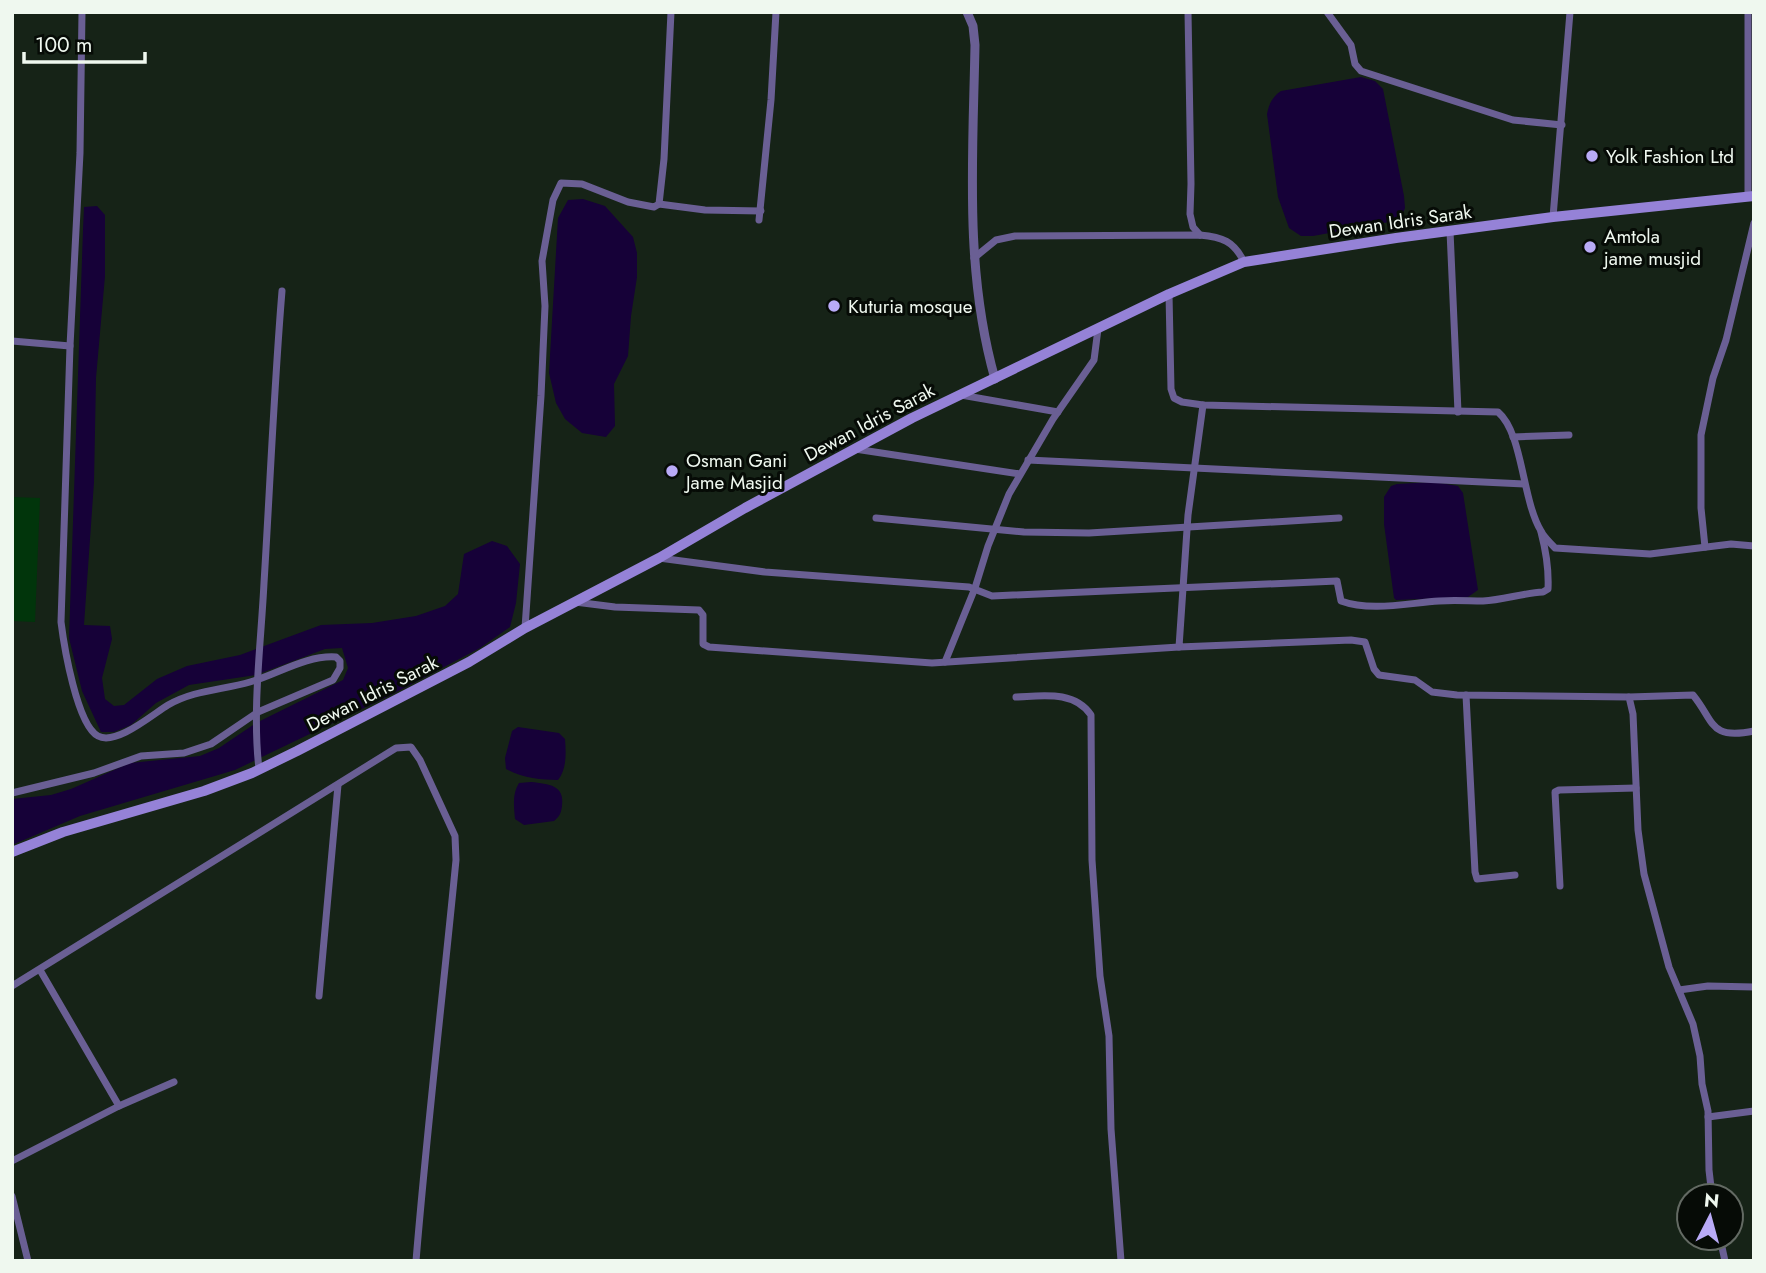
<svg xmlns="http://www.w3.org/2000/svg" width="1766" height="1273" font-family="Jost,sans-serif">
<rect width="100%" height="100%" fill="#162317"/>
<!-- green -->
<path fill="#01350b" d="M12 497 40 498 35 622 12 621Z"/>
<!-- water -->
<g fill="#160138">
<path d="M1361 77 1375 81 1383 89 1404 196 1405 208 1400 220 1313 236H1301L1289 228 1278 197 1267 114C1269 104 1272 97 1281 91Z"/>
<path d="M583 199 605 206 633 237 637 253V277L631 316 628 356 614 384 615 426 606 437 582 433 565 419 556 403 549 373 558 218 568 200Z"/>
<path d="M97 206 105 215V276L96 378 94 482 84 625 110 626 112 639 102 678 105 699 114 706 124 705 157 679 187 666 240 655 321 625 372 623 416 616 445 606 458 594 464 554 492 541 507 546 520 564 516 603 510 627 480 648 391 695 235 770 80 816 12 845V799L51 795 71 789 130 763 200 756 219 748 256 723 343 680 348 668 342 648 325 649 256 675 189 685 156 703 131 725 114 732H101L82 691 69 638 83 230 84 207Z"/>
<path d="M1434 482 1458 486 1463 493 1478 590 1468 597 1396 600 1394 598 1384 524V497L1391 486 1397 484Z"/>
<path d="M518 727 559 733 565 739C566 752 567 769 558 780 541 780 522 778 506 769L505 758 512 731Z"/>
<path d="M531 782C549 784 565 785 562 806 561 814 559 817 554 821L524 825 515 819C514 806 512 794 519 783Z"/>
</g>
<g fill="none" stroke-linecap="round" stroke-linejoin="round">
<!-- minor -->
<g stroke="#6a5f94" stroke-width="7">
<path d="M1188 12 1191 184 1190 214 1193 227 1200 235"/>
<path d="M1327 12 1351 45 1355 64 1361 71 1513 120 1562 125"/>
<path d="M1748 12V197"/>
<path d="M659 204 705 210 761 211"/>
<path d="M1553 217 1570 12"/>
<path d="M759 220 771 100 776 12"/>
<path d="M1450 231 1458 412"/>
<path d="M974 258 996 240 1015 236 1200 235C1222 237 1234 241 1244 262"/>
<path d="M1169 294 1171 389 1174 398 1182 402 1203 405 1498 412C1523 433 1522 500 1541 531 1544 538 1551 543 1555 548L1650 554 1731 544 1754 546"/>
<path d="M12 341 70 346"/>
<path d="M961 395 1058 412"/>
<path d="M1203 405 1188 515 1179 647 1351 640 1365 642 1374 669 1379 675 1415 680 1432 692 1457 695 1629 697 1633 714 1638 830 1644 874 1669 967 1693 1024 1700 1056 1702 1084 1708 1111 1709 1170 1712 1196"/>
<path d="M1513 437 1569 435"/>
<path d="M855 449 1020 474"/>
<path d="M1028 460 1524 484"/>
<path d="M876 518 1024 532 1089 533 1339 518"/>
<path d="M1705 547 1701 508V435L1713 378 1726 340 1754 223"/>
<path d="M659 558 765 572 969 587 992 596 1337 581 1341 601C1371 612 1408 603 1439 601 1454 600 1469 601 1483 601 1503 600 1523 593 1543 592L1548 589C1549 569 1546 551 1541 532"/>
<path d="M575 602 615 607 699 610 703 615V644L709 647 932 663 1179 647"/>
<path d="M525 628 541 396 545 306 542 261 553 200 561 183 582 184 628 202 654 207 659 204 664 159 671 12"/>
<path d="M945 662 975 588 988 546 1009 494 1053 419 1094 360 1098 329"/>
<path d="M1466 695 1475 872 1477 879 1515 875"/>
<path d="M1016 697C1042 696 1074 690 1091 715L1092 860 1100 976 1109 1036 1111 1129 1121 1261"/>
<path d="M1629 697 1693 695C1715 722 1709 740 1754 731"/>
<path d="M259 769C252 710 261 643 264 583 270 486 274 388 282 291"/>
<path d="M12 793 94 773 141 756 184 753 211 744 258 712 333 680 340 668V661L336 657C306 655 278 674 250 682 222 690 194 690 168 705 153 714 116 746 98 736 77 725 64 646 61 622L70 346 80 153 82 12"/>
<path d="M1560 886 1555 792 1559 790 1636 788"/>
<path d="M40 970 119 1106"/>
<path d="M12 986 396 748 411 747 420 760 455 836 456 860C443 994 427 1127 416 1261"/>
<path d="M1679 990 1708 986 1754 987"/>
<path d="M319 996 338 785"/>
<path d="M1708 1117 1754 1111"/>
<path d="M12 1161 119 1106 174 1082"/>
<path d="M12 1196 28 1261"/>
<path d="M1720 1238 1725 1261"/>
</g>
<!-- tertiary -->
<path stroke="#6a5f94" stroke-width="9" d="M967 12 973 26 975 45C973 156 964 270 995 379"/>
<!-- secondary -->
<path stroke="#9582d7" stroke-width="10" d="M12 852 63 832 204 791 252 773 297 751 469 662 525 628 659 558 745 508 912 418 1169 294 1244 262 1396 238 1553 217 1754 196"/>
</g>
<!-- markers -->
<g fill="#b9abf7" stroke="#060b06" stroke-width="2.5">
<circle cx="1592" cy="156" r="7"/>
<circle cx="1590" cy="247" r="7"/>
<circle cx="834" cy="306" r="7"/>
<circle cx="672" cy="471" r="7"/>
</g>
<g text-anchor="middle" stroke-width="6" stroke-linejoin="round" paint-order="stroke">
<!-- poi labels -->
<g font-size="19" fill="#eff8ef" stroke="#060b06" text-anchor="start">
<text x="1606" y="163">Yolk Fashion Ltd</text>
<text x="1604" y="243">Amtola<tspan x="1604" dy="22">jame musjid</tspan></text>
<text x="848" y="313">Kuturia mosque</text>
<text x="686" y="467">Osman Gani<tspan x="686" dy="22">Jame Masjid</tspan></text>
</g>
<!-- street labels -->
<g font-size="19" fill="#eff8ef" stroke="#060b06">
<text transform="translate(1400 221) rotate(-8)" y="7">Dewan Idris Sarak</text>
<text transform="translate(869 422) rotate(-28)" y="7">Dewan Idris Sarak</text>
<text transform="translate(372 693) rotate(-27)" y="7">Dewan Idris Sarak</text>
</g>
</g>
<!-- border -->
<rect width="1766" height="1273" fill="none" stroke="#eff8ef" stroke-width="28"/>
<!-- north arrow -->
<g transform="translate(1710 1217) rotate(6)"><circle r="33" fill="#060b06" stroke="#636a63" stroke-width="2"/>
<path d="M0-5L12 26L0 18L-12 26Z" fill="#b9abf7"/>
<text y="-10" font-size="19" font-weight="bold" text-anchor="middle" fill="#eff8ef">N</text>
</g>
<!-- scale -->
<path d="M24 52v10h121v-10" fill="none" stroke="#eff8ef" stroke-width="3.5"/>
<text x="35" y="52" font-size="21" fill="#eff8ef" stroke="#060b06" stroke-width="5" paint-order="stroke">100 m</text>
</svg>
